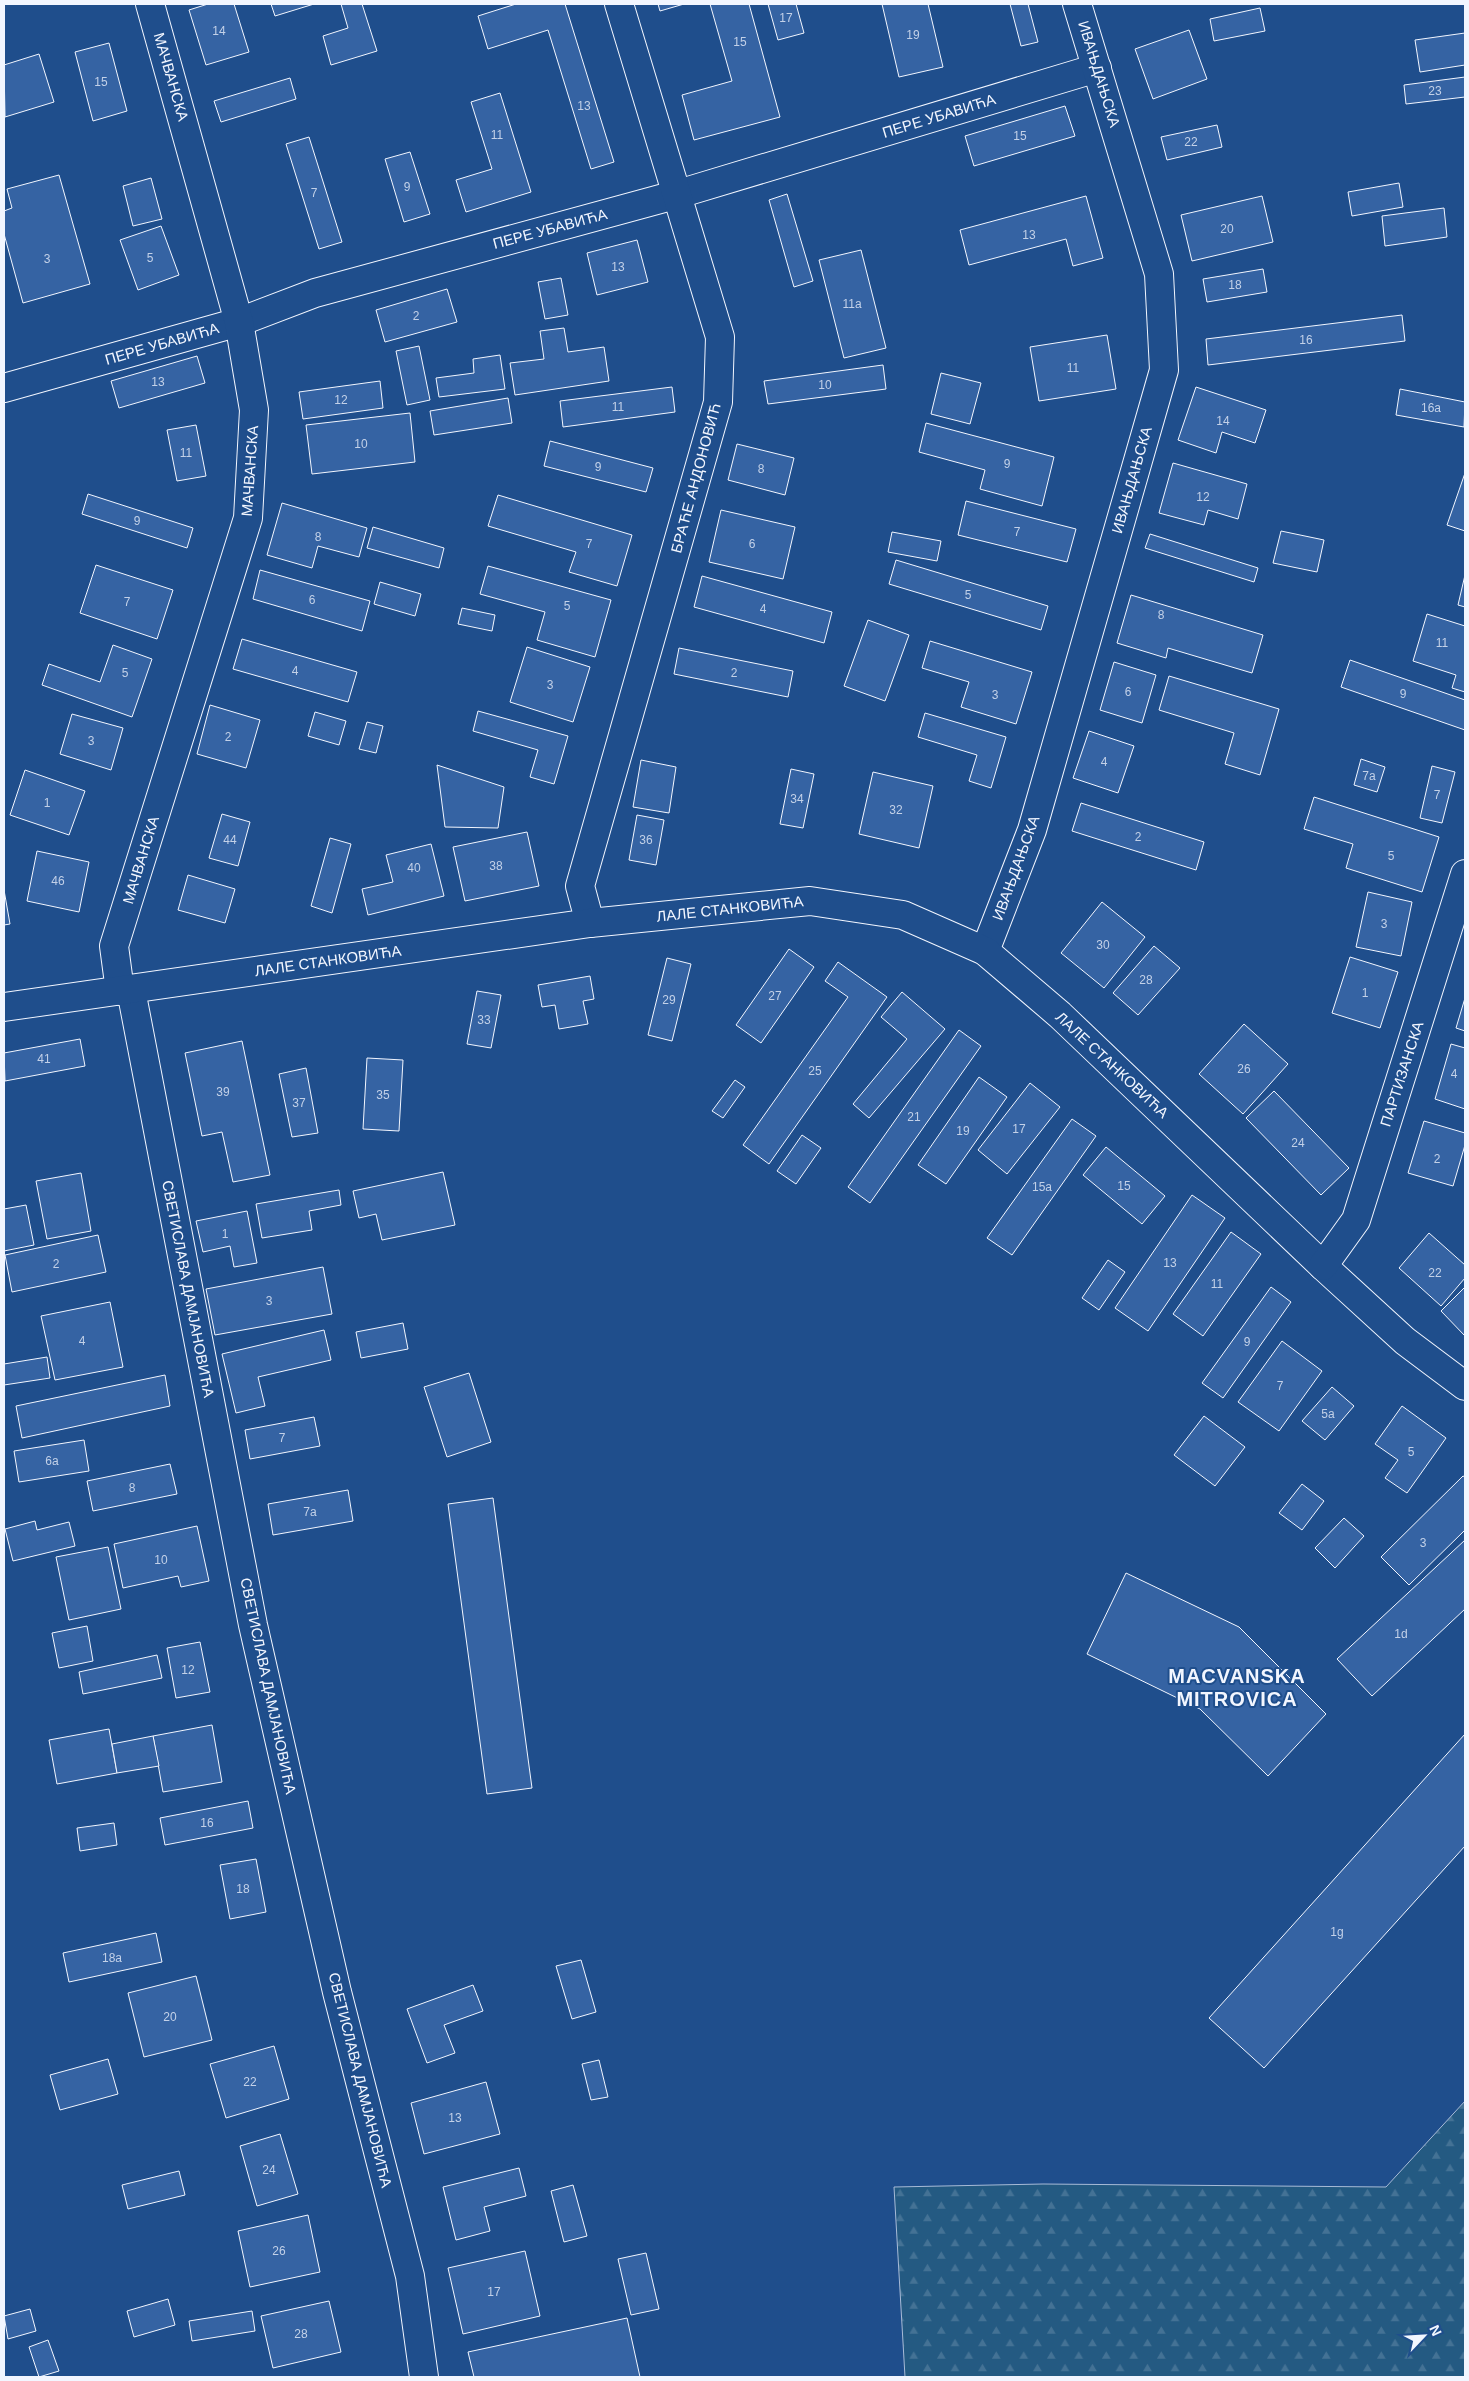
<svg xmlns="http://www.w3.org/2000/svg" width="1469" height="2381" font-family="Helvetica,sans-serif">
<defs>
<pattern id="forest-firs" width="22" height="20" patternUnits="userSpaceOnUse" patternTransform="scale(1.25)"><rect width="22" height="20" fill="#245a82"/><path d="M5 1l3.5 6h-7zM16 11l3.5 6h-7z" fill="#447295"/></pattern>
</defs>
<rect width="100%" height="100%" fill="#1f4e8c"/>
<!-- forest -->
<path fill="url(#forest-firs)" stroke="#a8bbd7" d="M1465 2101V2377H905L894 2187 1043 2184 1386 2187Z"/>
<!-- building -->
<g fill="#3563a3" stroke="#f2f6ff">
<path d="M208 4H234L249 52 206 65 189 10Z"/>
<path d="M271 4H314L275 16Z"/>
<path d="M341 4H362L377 51 331 65 323 36 348 28Z"/>
<path d="M516 4H565L614 162 591 169 548 30 488 49 478 16Z"/>
<path d="M658 4H684L660 11Z"/>
<path d="M710 4H749L780 117 694 140 682 95 732 81Z"/>
<path d="M768 4H796L804 33 778 40Z"/>
<path d="M882 4H928L943 67 899 77Z"/>
<path d="M1010 4H1028L1038 42 1021 46Z"/>
<path d="M1260 8 1265 31 1214 41 1210 19Z"/>
<path d="M1189 30 1207 79 1153 99 1135 49Z"/>
<path d="M1465 33V65L1420 72 1415 40Z"/>
<path d="M109 43 127 111 93 121 75 52Z"/>
<path d="M39 54 54 102 5 117 4 65Z"/>
<path d="M1465 77V97L1406 104 1404 85Z"/>
<path d="M290 78 296 99 221 122 214 101Z"/>
<path d="M500 93 531 192 466 212 456 180 492 169 471 102Z"/>
<path d="M1065 106 1075 136 974 166 965 136Z"/>
<path d="M1217 125 1222 147 1167 160 1161 137Z"/>
<path d="M309 137 342 242 319 249 286 144Z"/>
<path d="M410 152 430 214 404 222 385 159Z"/>
<path d="M59 175 90 284 23 303 4 234V211L12 208 7 189Z"/>
<path d="M151 178 162 219 133 226 123 186Z"/>
<path d="M1399 183 1403 207 1352 216 1348 192Z"/>
<path d="M787 194 813 281 794 287 769 200Z"/>
<path d="M1086 196 1103 258 1073 266 1066 239 969 265 960 230Z"/>
<path d="M1262 196 1273 242 1192 261 1181 215Z"/>
<path d="M1444 208 1447 237 1385 246 1382 216Z"/>
<path d="M161 226 179 275 138 290 120 240Z"/>
<path d="M637 240 648 282 597 295 587 253Z"/>
<path d="M861 250 886 348 844 358 819 260Z"/>
<path d="M1263 269 1267 292 1207 302 1203 279Z"/>
<path d="M561 278 568 315 545 319 538 282Z"/>
<path d="M447 289 457 322 385 342 376 310Z"/>
<path d="M1402 315 1405 341 1208 365 1206 339Z"/>
<path d="M564 328 568 352 604 347 609 381 515 395 510 363 544 359 540 331Z"/>
<path d="M1107 335 1116 389 1039 401 1030 347Z"/>
<path d="M419 346 430 400 407 405 396 351Z"/>
<path d="M500 355 505 389 439 397 436 378 474 373 473 359Z"/>
<path d="M197 356 205 383 119 408 111 381Z"/>
<path d="M883 365 886 389 768 404 764 381Z"/>
<path d="M941 373 981 383 970 424 931 414Z"/>
<path d="M380 381 383 408 303 419 299 392Z"/>
<path d="M672 387 675 412 563 427 560 401Z"/>
<path d="M1196 387 1266 410 1255 443 1222 432 1216 453 1178 440Z"/>
<path d="M1400 389 1465 402 1464 427 1396 415Z"/>
<path d="M508 398 512 423 434 435 430 411Z"/>
<path d="M410 413 415 462 312 474 306 425Z"/>
<path d="M926 423 1054 457 1042 506 980 489 985 470 919 452Z"/>
<path d="M196 425 206 476 177 481 167 430Z"/>
<path d="M550 441 653 468 646 492 544 466Z"/>
<path d="M737 444 794 458 785 495 728 480Z"/>
<path d="M1173 463 1247 484 1238 519 1208 510 1204 525 1159 513Z"/>
<path d="M1465 473V531L1447 525Z"/>
<path d="M88 494 193 528 187 548 82 514Z"/>
<path d="M498 495 632 535 617 586 569 572 576 552 488 526Z"/>
<path d="M966 501 1076 529 1067 562 958 535Z"/>
<path d="M282 503 367 528 359 557 318 546 312 568 267 555Z"/>
<path d="M721 510 795 527 783 579 709 562Z"/>
<path d="M373 527 444 548 439 568 367 548Z"/>
<path d="M1281 531 1324 540 1317 572 1273 563Z"/>
<path d="M892 532 941 541 937 561 888 552Z"/>
<path d="M1150 534 1258 568 1254 582 1145 548Z"/>
<path d="M896 560 1048 606 1041 630 889 584Z"/>
<path d="M96 565 173 590 157 639 80 613Z"/>
<path d="M488 566 611 600 595 657 537 640 545 612 480 594Z"/>
<path d="M260 570 370 601 362 631 253 599Z"/>
<path d="M1465 575V607L1458 605Z"/>
<path d="M702 576 832 612 824 643 694 607Z"/>
<path d="M380 582 421 594 415 616 374 604Z"/>
<path d="M1131 595 1263 635 1252 673 1168 648 1166 658 1117 643Z"/>
<path d="M462 608 495 615 492 631 458 624Z"/>
<path d="M1427 614 1465 626V692L1452 688 1456 675 1413 661Z"/>
<path d="M868 620 909 635 885 701 844 686Z"/>
<path d="M242 639 357 672 348 702 233 669Z"/>
<path d="M930 641 1032 672 1016 724 961 707 969 682 922 668Z"/>
<path d="M113 645 152 659 132 717 42 685 49 664 100 682Z"/>
<path d="M527 647 590 667 573 722 510 702Z"/>
<path d="M679 648 793 671 788 697 674 674Z"/>
<path d="M1350 660 1465 700V730L1341 687Z"/>
<path d="M1114 662 1156 675 1142 723 1100 710Z"/>
<path d="M1169 676 1279 709 1260 775 1225 764 1234 733 1159 710Z"/>
<path d="M210 705 260 720 246 768 197 754Z"/>
<path d="M478 711 568 736 554 784 530 777 538 750 473 731Z"/>
<path d="M315 712 346 721 339 745 308 736Z"/>
<path d="M925 713 1006 737 991 788 969 781 977 755 918 737Z"/>
<path d="M72 714 123 728 111 770 60 754Z"/>
<path d="M367 722 383 726 376 753 359 749Z"/>
<path d="M1089 731 1134 746 1118 793 1073 778Z"/>
<path d="M1361 759 1385 767 1377 792 1354 785Z"/>
<path d="M641 760 676 767 669 813 633 807Z"/>
<path d="M437 765 504 787 498 828 445 827Z"/>
<path d="M1432 766 1455 772 1442 823 1420 818Z"/>
<path d="M791 769 814 774 803 828 780 824Z"/>
<path d="M25 770 85 791 69 835 10 815Z"/>
<path d="M873 772 933 786 919 848 859 834Z"/>
<path d="M1314 797 1439 837 1422 892 1346 868 1353 844 1304 829Z"/>
<path d="M1081 803 1204 842 1196 870 1072 831Z"/>
<path d="M222 814 250 822 238 866 209 858Z"/>
<path d="M637 815 664 820 656 865 629 860Z"/>
<path d="M527 832 539 886 465 901 453 847Z"/>
<path d="M330 838 351 844 332 913 311 906Z"/>
<path d="M431 844 444 896 368 915 362 889 393 882 386 855Z"/>
<path d="M37 851 89 862 79 912 27 901Z"/>
<path d="M188 875 235 889 225 923 178 910Z"/>
<path d="M4 890 10 924 4 925Z"/>
<path d="M1368 892 1412 902 1401 956 1356 947Z"/>
<path d="M1102 902 1145 937 1104 988 1061 953Z"/>
<path d="M1154 946 1180 968 1138 1015 1113 993Z"/>
<path d="M789 949 814 967 761 1043 736 1025Z"/>
<path d="M1350 957 1398 972 1380 1028 1332 1013Z"/>
<path d="M667 958 691 964 672 1041 648 1035Z"/>
<path d="M838 962 887 997 769 1164 743 1145 848 997 825 981Z"/>
<path d="M590 976 594 999 583 1001 588 1024 559 1029 555 1005 542 1007 538 985Z"/>
<path d="M477 991 501 995 491 1048 467 1044Z"/>
<path d="M902 992 945 1029 869 1118 853 1104 907 1039 881 1017Z"/>
<path d="M1465 998V1031L1456 1028Z"/>
<path d="M1244 1024 1288 1064 1243 1114 1199 1074Z"/>
<path d="M959 1030 981 1046 870 1203 848 1187Z"/>
<path d="M80 1039 85 1066 5 1081 4 1053Z"/>
<path d="M242 1041 270 1175 233 1182 222 1132 202 1136 185 1053Z"/>
<path d="M1451 1044 1465 1048V1109L1435 1099Z"/>
<path d="M367 1058 403 1060 399 1131 363 1129Z"/>
<path d="M306 1068 318 1133 292 1137 279 1074Z"/>
<path d="M979 1077 1007 1097 946 1184 918 1165Z"/>
<path d="M735 1080 745 1087 723 1118 712 1111Z"/>
<path d="M1030 1083 1060 1107 1007 1174 978 1150Z"/>
<path d="M1274 1091 1349 1168 1321 1195 1246 1118Z"/>
<path d="M1072 1119 1096 1136 1012 1255 987 1238Z"/>
<path d="M1424 1121 1465 1133V1145L1453 1186 1408 1173Z"/>
<path d="M802 1135 821 1148 796 1184 777 1171Z"/>
<path d="M1106 1147 1165 1196 1142 1224 1083 1175Z"/>
<path d="M443 1172 455 1225 382 1240 376 1214 359 1218 353 1191Z"/>
<path d="M81 1173 91 1231 47 1239 36 1181Z"/>
<path d="M339 1190 341 1205 309 1211 312 1230 262 1238 256 1204Z"/>
<path d="M1192 1195 1225 1218 1148 1331 1115 1308Z"/>
<path d="M26 1205 34 1245 4 1251V1209Z"/>
<path d="M247 1211 257 1263 234 1267 230 1246 203 1252 196 1221Z"/>
<path d="M1231 1232 1261 1254 1203 1336 1173 1314Z"/>
<path d="M1429 1233 1465 1265V1278L1441 1306 1399 1268Z"/>
<path d="M98 1235 106 1272 12 1292 5 1255Z"/>
<path d="M1108 1260 1125 1272 1099 1310 1082 1298Z"/>
<path d="M323 1267 332 1314 215 1335 206 1289Z"/>
<path d="M1271 1287 1291 1302 1223 1398 1202 1383Z"/>
<path d="M1465 1287V1336L1441 1311Z"/>
<path d="M110 1302 123 1367 55 1380 41 1316Z"/>
<path d="M403 1323 408 1349 361 1358 356 1332Z"/>
<path d="M324 1330 331 1360 258 1377 265 1406 236 1413 222 1354Z"/>
<path d="M1282 1341 1322 1371 1279 1431 1238 1402Z"/>
<path d="M47 1357 50 1378 4 1385V1364Z"/>
<path d="M469 1373 491 1442 447 1457 424 1387Z"/>
<path d="M165 1375 170 1406 22 1438 16 1406Z"/>
<path d="M1332 1387 1354 1406 1325 1440 1302 1421Z"/>
<path d="M1402 1406 1446 1438 1407 1493 1385 1478 1398 1460 1375 1444Z"/>
<path d="M1204 1416 1245 1447 1215 1486 1174 1455Z"/>
<path d="M314 1417 320 1446 250 1459 245 1430Z"/>
<path d="M84 1440 89 1471 19 1482 14 1451Z"/>
<path d="M170 1464 177 1494 93 1511 87 1481Z"/>
<path d="M1463 1476 1465 1477V1530L1409 1585 1381 1557Z"/>
<path d="M1302 1484 1324 1501 1302 1530 1279 1513Z"/>
<path d="M348 1490 353 1521 273 1535 268 1504Z"/>
<path d="M493 1498 532 1788 487 1794 448 1504Z"/>
<path d="M1344 1518 1364 1536 1335 1568 1315 1548Z"/>
<path d="M35 1521 37 1530 69 1522 75 1546 13 1561 5 1529Z"/>
<path d="M197 1526 209 1581 181 1587 178 1576 123 1588 114 1544Z"/>
<path d="M1465 1540V1609L1372 1696 1337 1659Z"/>
<path d="M108 1547 121 1609 69 1620 56 1557Z"/>
<path d="M1126 1573 1239 1627 1326 1714 1268 1776 1200 1709 1087 1654Z"/>
<path d="M87 1626 93 1661 59 1668 52 1633Z"/>
<path d="M200 1642 210 1692 176 1698 167 1648Z"/>
<path d="M157 1655 162 1678 83 1694 79 1672Z"/>
<path d="M212 1725 222 1782 163 1792 153 1736Z"/>
<path d="M109 1729 117 1773 57 1784 49 1740Z"/>
<path d="M1465 1734V1846L1264 2068 1209 2018Z"/>
<path d="M153 1736 159 1766 117 1773 112 1744Z"/>
<path d="M248 1801 253 1828 165 1845 160 1818Z"/>
<path d="M114 1823 117 1845 80 1851 77 1828Z"/>
<path d="M256 1859 266 1912 230 1919 220 1865Z"/>
<path d="M156 1933 162 1962 69 1982 63 1953Z"/>
<path d="M581 1960 596 2012 572 2019 556 1966Z"/>
<path d="M196 1976 212 2040 144 2057 128 1993Z"/>
<path d="M473 1985 483 2011 444 2025 455 2053 427 2063 407 2009Z"/>
<path d="M274 2046 289 2099 226 2118 210 2064Z"/>
<path d="M108 2059 118 2094 60 2110 50 2075Z"/>
<path d="M599 2060 608 2097 591 2100 582 2064Z"/>
<path d="M486 2082 500 2134 424 2154 411 2103Z"/>
<path d="M280 2134 298 2194 257 2206 240 2146Z"/>
<path d="M519 2168 526 2196 484 2207 490 2231 456 2240 443 2187Z"/>
<path d="M179 2171 185 2195 128 2209 122 2185Z"/>
<path d="M573 2185 587 2236 564 2242 551 2191Z"/>
<path d="M308 2215 320 2272 250 2287 238 2231Z"/>
<path d="M525 2251 540 2316 463 2334 448 2268Z"/>
<path d="M646 2253 659 2309 631 2315 618 2259Z"/>
<path d="M168 2299 175 2325 134 2337 127 2311Z"/>
<path d="M329 2301 341 2352 273 2368 261 2316Z"/>
<path d="M30 2309 36 2331 8 2339 4 2316Z"/>
<path d="M252 2311 255 2331 192 2341 189 2321Z"/>
<path d="M627 2318 640 2377H474L468 2352Z"/>
<path d="M48 2340 59 2371 39 2377 29 2347Z"/>
</g>
<g fill="none" stroke-linecap="round" stroke-linejoin="round">
<!-- street casing -->
<g stroke="#f2f6ff" stroke-width="30">
<g id="street">
<path d="M4 388 239 322 315 293 675 195 1097 68"/>
<path d="M590 923 580 886 718 402 720 337 619 4"/>
<path d="M985 951 1032 830 1164 370 1159 274 1077 4"/>
<path d="M131 990 253 1625 337 1992 410 2276 424 2377"/>
<path d="M120 991 114 946 248 518 254 410 239 322 150 4"/>
<path d="M4 1007 590 923 810 901 903 915 985 951 1060 1015 1323 1266 1405 1341 1465 1386"/>
<path d="M1323 1266 1356 1220 1465 874"/>
</g>
</g>
<!-- street -->
<use href="#street" stroke="#1f4e8c" stroke-width="28"/>
</g>
<g text-anchor="middle" stroke-width="4" stroke-linejoin="round" paint-order="stroke">
<!-- number labels -->
<g font-size="12" fill="#c3d1e8">
<text x="786" y="22">17</text>
<text x="219" y="35">14</text>
<text x="913" y="39">19</text>
<text x="740" y="46">15</text>
<text x="101" y="86">15</text>
<text x="1435" y="95">23</text>
<text x="584" y="110">13</text>
<text x="497" y="139">11</text>
<text x="1020" y="140">15</text>
<text x="1191" y="146">22</text>
<text x="407" y="191">9</text>
<text x="314" y="197">7</text>
<text x="1227" y="233">20</text>
<text x="1029" y="239">13</text>
<text x="150" y="262">5</text>
<text x="47" y="263">3</text>
<text x="618" y="271">13</text>
<text x="1235" y="289">18</text>
<text x="852" y="308">11a</text>
<text x="416" y="320">2</text>
<text x="1306" y="344">16</text>
<text x="1073" y="372">11</text>
<text x="158" y="386">13</text>
<text x="825" y="389">10</text>
<text x="341" y="404">12</text>
<text x="618" y="411">11</text>
<text x="1431" y="412">16a</text>
<text x="1223" y="425">14</text>
<text x="361" y="448">10</text>
<text x="186" y="457">11</text>
<text x="1007" y="468">9</text>
<text x="598" y="471">9</text>
<text x="761" y="473">8</text>
<text x="1203" y="501">12</text>
<text x="137" y="525">9</text>
<text x="1017" y="536">7</text>
<text x="318" y="541">8</text>
<text x="589" y="548">7</text>
<text x="752" y="548">6</text>
<text x="968" y="599">5</text>
<text x="312" y="604">6</text>
<text x="127" y="606">7</text>
<text x="567" y="610">5</text>
<text x="763" y="613">4</text>
<text x="1161" y="619">8</text>
<text x="1442" y="647">11</text>
<text x="295" y="675">4</text>
<text x="125" y="677">5</text>
<text x="734" y="677">2</text>
<text x="550" y="689">3</text>
<text x="1128" y="696">6</text>
<text x="1403" y="698">9</text>
<text x="995" y="699">3</text>
<text x="228" y="741">2</text>
<text x="91" y="745">3</text>
<text x="1104" y="766">4</text>
<text x="1369" y="780">7a</text>
<text x="1437" y="799">7</text>
<text x="797" y="803">34</text>
<text x="47" y="807">1</text>
<text x="896" y="814">32</text>
<text x="1138" y="841">2</text>
<text x="230" y="844">44</text>
<text x="646" y="844">36</text>
<text x="1391" y="860">5</text>
<text x="496" y="870">38</text>
<text x="414" y="872">40</text>
<text x="58" y="885">46</text>
<text x="1384" y="928">3</text>
<text x="1103" y="949">30</text>
<text x="1146" y="984">28</text>
<text x="1365" y="997">1</text>
<text x="775" y="1000">27</text>
<text x="669" y="1004">29</text>
<text x="484" y="1024">33</text>
<text x="44" y="1063">41</text>
<text x="1244" y="1073">26</text>
<text x="815" y="1075">25</text>
<text x="1454" y="1078">4</text>
<text x="223" y="1096">39</text>
<text x="383" y="1099">35</text>
<text x="299" y="1107">37</text>
<text x="914" y="1121">21</text>
<text x="1019" y="1133">17</text>
<text x="963" y="1135">19</text>
<text x="1298" y="1147">24</text>
<text x="1437" y="1163">2</text>
<text x="1124" y="1190">15</text>
<text x="1042" y="1191">15a</text>
<text x="225" y="1238">1</text>
<text x="1170" y="1267">13</text>
<text x="56" y="1268">2</text>
<text x="1435" y="1277">22</text>
<text x="1217" y="1288">11</text>
<text x="269" y="1305">3</text>
<text x="82" y="1345">4</text>
<text x="1247" y="1346">9</text>
<text x="1280" y="1390">7</text>
<text x="1328" y="1418">5a</text>
<text x="282" y="1442">7</text>
<text x="1411" y="1456">5</text>
<text x="52" y="1465">6a</text>
<text x="132" y="1492">8</text>
<text x="310" y="1516">7a</text>
<text x="1423" y="1547">3</text>
<text x="161" y="1564">10</text>
<text x="1401" y="1638">1d</text>
<text x="188" y="1674">12</text>
<text x="207" y="1827">16</text>
<text x="243" y="1893">18</text>
<text x="1337" y="1936">1g</text>
<text x="112" y="1962">18a</text>
<text x="170" y="2021">20</text>
<text x="250" y="2086">22</text>
<text x="455" y="2122">13</text>
<text x="269" y="2174">24</text>
<text x="279" y="2255">26</text>
<text x="494" y="2296">17</text>
<text x="301" y="2338">28</text>
</g>
<!-- street labels -->
<g font-size="15" fill="#f2f6ff" stroke="#1f4e8c">
<text transform="translate(1099 74) rotate(73)" y="5">ИВАЊДАЊСКА</text>
<text transform="translate(171 77) rotate(74)" y="5">МАЧВАНСКА</text>
<text transform="translate(939 116) rotate(-17)" y="5">ПЕРЕ УБАВИЋА</text>
<text transform="translate(550 229) rotate(-15)" y="5">ПЕРЕ УБАВИЋА</text>
<text transform="translate(162 344) rotate(-16)" y="5">ПЕРЕ УБАВИЋА</text>
<text transform="translate(250 471) rotate(-86)" y="5">МАЧВАНСКА</text>
<text transform="translate(696 478) rotate(-75)" y="5">БРАЋЕ АНДОНОВИЋ</text>
<text transform="translate(1132 480) rotate(-74)" y="5">ИВАЊДАЊСКА</text>
<text transform="translate(141 860) rotate(-73)" y="5">МАЧВАНСКА</text>
<text transform="translate(1016 868) rotate(-70)" y="5">ИВАЊДАЊСКА</text>
<text transform="translate(730 909) rotate(-6)" y="5">ЛАЛЕ СТАНКОВИЋА</text>
<text transform="translate(328 961) rotate(-8)" y="5">ЛАЛЕ СТАНКОВИЋА</text>
<text transform="translate(1112 1065) rotate(43)" y="5">ЛАЛЕ СТАНКОВИЋА</text>
<text transform="translate(1402 1074) rotate(-72)" y="5">ПАРТИЗАНСКА</text>
<text transform="translate(188 1289) rotate(79)" y="5">СВЕТИСЛАВА ДАМЈАНОВИЋА</text>
<text transform="translate(268 1686) rotate(78)" y="5">СВЕТИСЛАВА ДАМЈАНОВИЋА</text>
<text transform="translate(360 2080) rotate(76)" y="5">СВЕТИСЛАВА ДАМЈАНОВИЋА</text>
</g>
<!-- district labels -->
<g font-size="20" font-weight="bold" letter-spacing="1" fill="#f2f6ff" stroke="#1f4e8c">
<text x="1237" y="1683">MACVANSKA<tspan x="1237" dy="23">MITROVICA</tspan></text>
</g>
</g>
<!-- border -->
<rect width="1469" height="2381" fill="none" stroke="#f2f6ff" stroke-width="10"/>
<!-- north arrow -->
<g transform="translate(1424 2336) rotate(65)" stroke="#1f4e8c" stroke-width="4" paint-order="stroke">
<path d="M0-4L9 19L0 12L-9 19Z" fill="#f2f6ff"/>
<text y="-8" font-size="14" font-weight="bold" text-anchor="middle" fill="#f2f6ff">N</text>
</g>
</svg>
